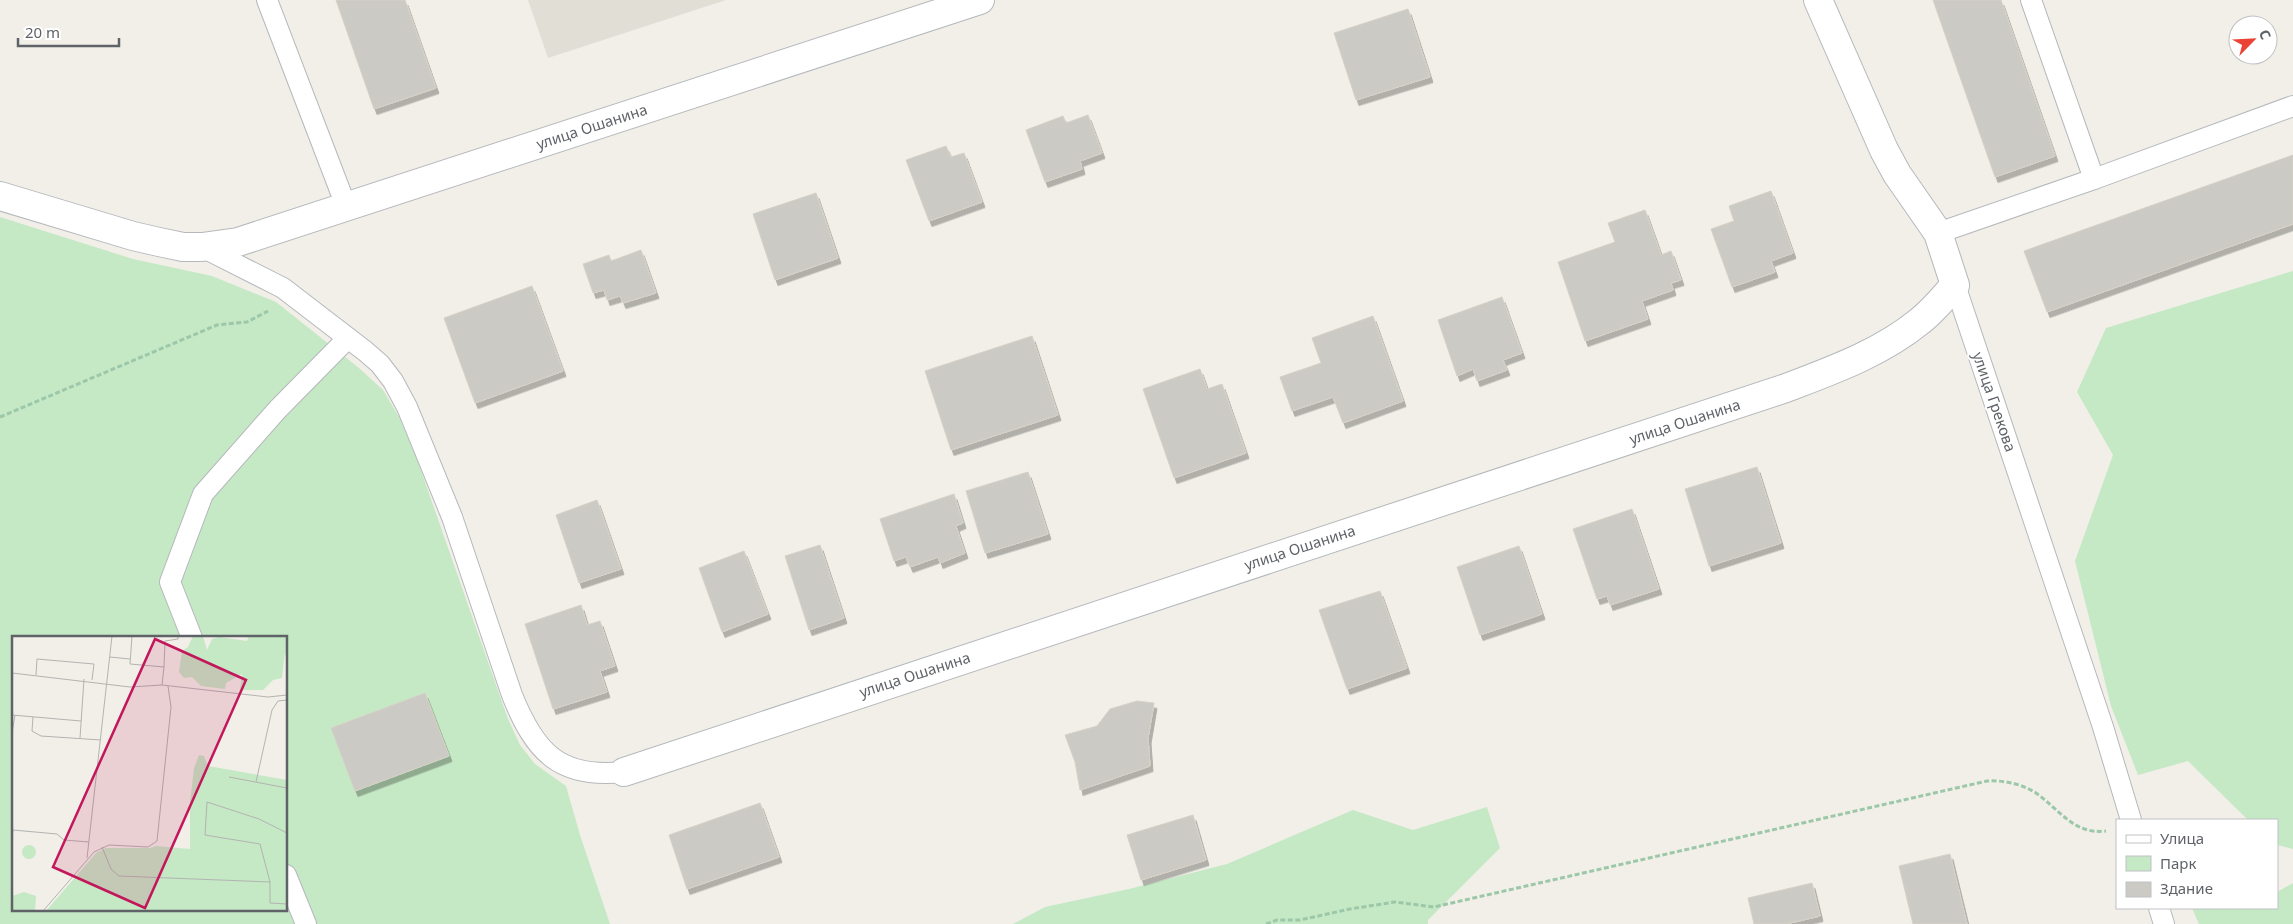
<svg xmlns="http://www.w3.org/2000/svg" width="2293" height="924" font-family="'Noto Sans',sans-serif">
<defs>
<filter id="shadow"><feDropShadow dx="3" dy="5.5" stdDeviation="0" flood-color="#0004"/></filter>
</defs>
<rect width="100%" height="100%" fill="#f1efe8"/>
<!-- education -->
<path fill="#e1ded6" d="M528 0H726L548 58Z"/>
<!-- green -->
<g fill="#c5e8c5" fill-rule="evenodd">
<path d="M0 217 133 259 212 276 276 302 359 368 383 390 399 417 419 465 508 719 520 745 535 764 566 786 580 835 610 924H0ZM14 638H286V910H14Z"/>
<path d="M2293 271V849L2277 845V820H2248L2188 761 2138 775 2111 706 2075 561 2113 455 2077 392 2106 328Z"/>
<path d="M1487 807 1500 848 1428 920V924H1013L1045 907 1129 889 1227 864 1353 810 1413 830Z"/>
<path d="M2293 883V924H2199L2192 908H2277V892Z"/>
</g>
<!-- building -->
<g fill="#cccac5" stroke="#d6d1c6" filter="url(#shadow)">
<path d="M336 0H405L436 88 374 109Z"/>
<path d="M1933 0H2001L2055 156 1995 177Z"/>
<path d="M1408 9 1430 77 1356 100 1334 33Z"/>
<path d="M1088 115 1102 153 1080 161 1082 169 1045 182 1026 130 1063 116 1066 123Z"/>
<path d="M946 146 951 157 964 153 982 202 929 221 906 160Z"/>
<path d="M2293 155V224L2047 312 2024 251Z"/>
<path d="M1771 191 1793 253 1771 261 1775 272 1732 287 1711 229 1734 221 1729 206Z"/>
<path d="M816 193 838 258 775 280 753 214Z"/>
<path d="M1645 210 1661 255 1671 251 1681 280 1671 283 1673 290 1642 301 1648 319 1585 341 1558 262 1615 242 1608 223Z"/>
<path d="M641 250 656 293 623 303 620 296 607 300 604 290 593 293 583 264 609 255 611 261Z"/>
<path d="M532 286 563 371 475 403 444 318Z"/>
<path d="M1502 297 1522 353 1503 360 1507 370 1477 381 1473 369 1457 376 1438 320Z"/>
<path d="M1373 316 1403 401 1343 423 1333 397 1292 411 1280 377 1321 363 1312 338Z"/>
<path d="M1032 336 1058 415 951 450 925 371Z"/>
<path d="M1200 369 1207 389 1222 384 1246 453 1174 478 1143 389Z"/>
<path d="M1757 467 1781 543 1709 566 1685 489Z"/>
<path d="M1028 472 1048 534 985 553 966 491Z"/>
<path d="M954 494 963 523 956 526 965 553 940 563 938 557 910 567 906 557 894 561 880 519Z"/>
<path d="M597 500 621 569 579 583 556 515Z"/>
<path d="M1632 509 1659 589 1610 605 1607 596 1597 599 1573 529Z"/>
<path d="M820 545 844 618 809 630 785 556Z"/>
<path d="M1519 546 1542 614 1480 635 1457 567Z"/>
<path d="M744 551 768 614 722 632 699 568Z"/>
<path d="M1380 591 1407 668 1347 689 1319 610Z"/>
<path d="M581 605 587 625 600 621 615 666 600 671 607 692 553 709 525 624Z"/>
<path d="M425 693 449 756 355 791 331 728Z"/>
<path d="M1137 701 1154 703 1148 738 1150 766 1080 790 1075 762 1065 735 1097 726 1110 709Z"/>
<path d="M760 803 779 857 687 889 669 835Z"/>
<path d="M1193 815 1206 860 1141 880 1127 835Z"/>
<path d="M1950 854 1967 924H1913L1899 866Z"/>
<path d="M1812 883 1820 916 1786 924H1754L1748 898Z"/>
</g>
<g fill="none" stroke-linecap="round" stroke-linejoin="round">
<!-- lane casing -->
<g stroke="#b5b8bc" stroke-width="22">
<g id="lane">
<path d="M267 0 346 206"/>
<path d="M2094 179 2293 106"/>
<path d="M1938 233 2094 179 2031 0"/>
<path d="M202 247 283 288 365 351 380 364 393 381 407 407 452 517 512 695C535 752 559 779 624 772"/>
<path d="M1955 285 2103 727 2131 820"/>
<path d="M192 638 170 582 203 494 278 409 348 338"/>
<path d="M286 875 306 924"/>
<path d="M2159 908 2164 924"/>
</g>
</g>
<!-- street casing -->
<g stroke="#b5b8bc" stroke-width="30">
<g id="street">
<path d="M0 196 133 236 159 242 183 247H202L238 242 980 0"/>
<path d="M624 772 1786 388C1833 370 1881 353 1920 321 1933 311 1944 297 1955 285L1938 233 1897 174 1884 150 1818 0"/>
</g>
</g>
<!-- path -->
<g stroke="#9cc7a9" stroke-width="3" stroke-dasharray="5 2.5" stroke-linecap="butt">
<path d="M0 417 217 325 247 322 268 311"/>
<path d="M1266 924 1277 920H1300L1350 909 1395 902 1434 907 1987 781C2004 780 2022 784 2036 793 2060 810 2074 835 2106 831"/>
</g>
<!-- lane -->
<use href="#lane" stroke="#fff" stroke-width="20"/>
<!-- street -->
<use href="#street" stroke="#fff" stroke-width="28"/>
</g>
<g text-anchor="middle" stroke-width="4" stroke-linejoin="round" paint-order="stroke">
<!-- street labels -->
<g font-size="15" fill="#5f6368" stroke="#fff">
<text transform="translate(592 127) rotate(-18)" y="5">улица Ошанина</text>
<text transform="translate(1994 402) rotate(71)" y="5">улица Грекова</text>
<text transform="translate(1685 422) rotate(-18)" y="5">улица Ошанина</text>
<text transform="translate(1300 548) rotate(-18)" y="5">улица Ошанина</text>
<text transform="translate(915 675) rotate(-18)" y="5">улица Ошанина</text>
</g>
</g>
<!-- overview -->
<g transform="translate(12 636)">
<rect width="275" height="275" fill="#f1efe8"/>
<path d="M181 0H191L195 14 200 3 207 1 235 5 237 0H275V27L273 16 270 42 261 44 251 54H228L230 38 214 47 213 53 189 50 180 41 172 42 167 36 170 15 176 11ZM187 119 192 120 196 130 275 144V275H34L84 217 94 212H138L144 210 178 213V167L182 132ZM10 216a7 7 0 1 1 14 0a7 7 0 1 1-14 0ZM12 256 24 260 23 275H0V260Z" fill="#c5e8c5"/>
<path fill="none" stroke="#b3b3b1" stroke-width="1" d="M120 0 118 28 152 31 150 49M98 21 118 23M152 31 153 5 166 3V0M0 37 118 51 150 49 256 61 275 59M24 39 25 23 82 28 80 44M0 79 69 85M21 81 20 95 29 100 89 104M0 97 3 79M68 102 72 43M217 141 275 152M244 146 260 74 266 65 275 64M275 197 247 183 195 166 193 199 248 208 258 246V267L275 268M0 201 1 194 45 198 52 204 77 206M90 211 99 233 107 240 258 246M75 222 100 0M31 275 82 216 97 209 136 211 145 205 159 71 156 50"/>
<path fill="#c2185b" fill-opacity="0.15" stroke="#c2185b" stroke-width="2.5" d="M143 3 234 44 133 272 41 231Z"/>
<rect width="275" height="275" fill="none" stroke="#5f6368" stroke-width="2.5"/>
</g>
<!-- legend -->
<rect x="2116" y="819" width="162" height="90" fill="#ffffff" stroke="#bfc1c3"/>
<rect x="2126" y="835" width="25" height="8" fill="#ffffff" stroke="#bfc1c3"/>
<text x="2160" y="844" font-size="15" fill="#5f6368">Улица</text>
<rect x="2126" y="856" width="25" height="15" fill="#c5e8c5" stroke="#bfc1c3"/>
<text x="2160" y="869" font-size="15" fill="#5f6368">Парк</text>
<rect x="2126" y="882" width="25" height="15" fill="#cccac5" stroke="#bfc1c3"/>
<text x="2160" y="894" font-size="15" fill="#5f6368">Здание</text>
<!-- north arrow -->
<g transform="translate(2253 40) rotate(66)"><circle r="24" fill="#ffffff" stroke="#bfc1c3"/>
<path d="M0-4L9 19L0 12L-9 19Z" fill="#ea4335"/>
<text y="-8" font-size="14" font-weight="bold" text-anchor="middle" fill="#5f6368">С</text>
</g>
<!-- scale -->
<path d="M18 38v8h101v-8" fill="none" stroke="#5f6368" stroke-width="2.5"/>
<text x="25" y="38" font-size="15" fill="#5f6368" stroke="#ffffff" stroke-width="4" paint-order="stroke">20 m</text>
</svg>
